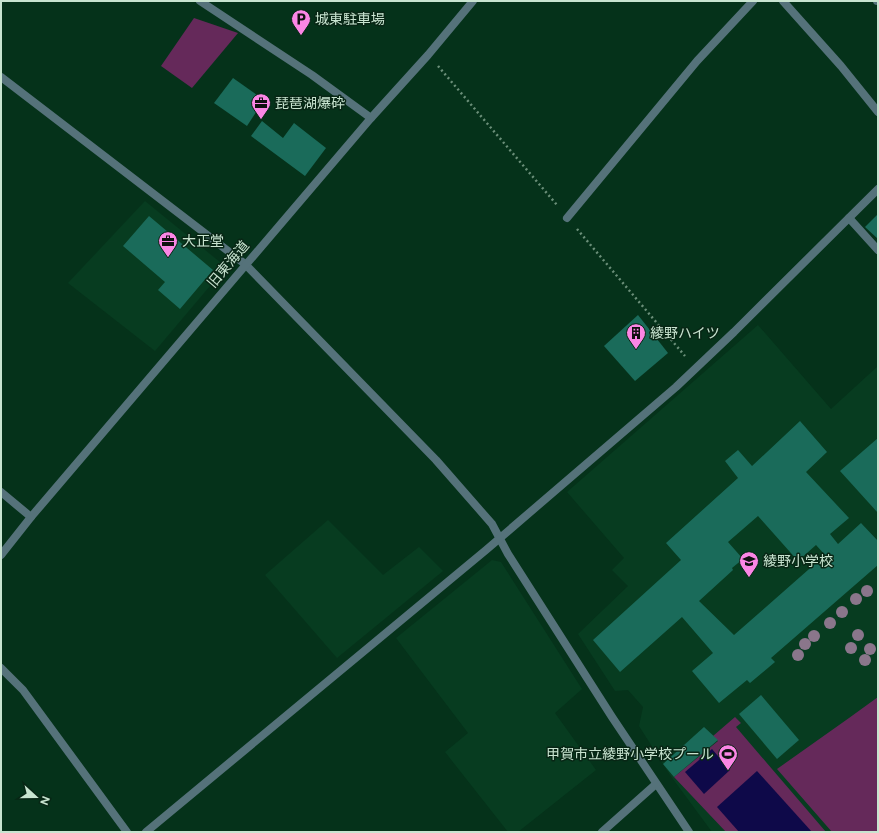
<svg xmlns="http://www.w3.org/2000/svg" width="879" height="833" font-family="Figtree,'Noto Sans JP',sans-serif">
<rect width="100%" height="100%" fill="#05321a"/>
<!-- built -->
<g fill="#073c20">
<path d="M145 201 226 267 155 351 68 283Z"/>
<path d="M758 325 831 409 878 366V832H712L670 775 639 726 643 707 628 690 615 691 578 634 628 586 612 570 624 558 567 492Z"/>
<path d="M328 520 383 575 419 547 443 571 337 658 265 575Z"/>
<path d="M492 560 501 562 582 689 555 713 596 770 518 832H508L445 752 468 733 396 638Z"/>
</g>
<!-- green -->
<g fill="#65295a">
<path d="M194 18 238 33 192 88 161 66Z"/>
<path d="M878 697V832H832L777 769 849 718Z"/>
<path d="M735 717 741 723 736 727 826 832H726L674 777 718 741 713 736Z"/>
</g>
<!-- water -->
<g fill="#0e0949">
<path d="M712 749 730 770 704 794 685 772Z"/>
<path d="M757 771 812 832H739L717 807Z"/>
</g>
<!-- building -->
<g fill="#1a6b5a" fill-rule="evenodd">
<path d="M233 78 264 100 247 126 214 103Z"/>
<path d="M262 121 283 138 294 123 326 148 305 176 251 136Z"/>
<path d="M878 214V239L865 227Z"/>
<path d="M149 216 213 270 180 309 158 290 165 282 123 246Z"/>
<path d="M638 315 668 353 635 381 604 346Z"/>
<path d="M800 421 827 452 806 472 849 518 830 534 838 544 861 523 878 541V565L771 658 775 662 750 683 747 680 719 703 692 671 713 653 682 617 620 672 593 640 681 560 666 543 738 478 725 461 738 450 752 466ZM758 516 798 561 816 545 825 555 734 635 699 601 733 570 732 568 743 559 728 542Z"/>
<path d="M878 438V513L840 471Z"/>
<path d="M761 695 799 740 777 759 739 714Z"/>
<path d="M704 727 718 740 674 777 663 764Z"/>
</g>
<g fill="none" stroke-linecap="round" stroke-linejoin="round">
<!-- path -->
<g stroke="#6b8f79" stroke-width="2.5" stroke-dasharray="2 3" stroke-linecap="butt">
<path d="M438 66 557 205"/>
<path d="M577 229 685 356"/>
</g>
<!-- service -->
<g stroke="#55727a" stroke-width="8">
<path d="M200 1 312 75 371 118"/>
<path d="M1 555 31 517"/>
<path d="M1 668 23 690 127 832"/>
</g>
<!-- minor -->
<g stroke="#55727a" stroke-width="8">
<path d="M783 1 841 66 878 112"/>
<path d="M1 77 245 264 436 460 492 524 508 554 612 717 689 832"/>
<path d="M567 218 697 61 753 1"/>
<path d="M849 218 878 250"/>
<path d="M1 492 31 517 371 118 428 55 473 1"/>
<path d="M146 832 486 550 676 387 734 332 878 189"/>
<path d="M602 832 656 784"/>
</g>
<!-- tertiary -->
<path stroke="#55727a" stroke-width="8" d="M877 1H878"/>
</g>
<!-- trees -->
<g fill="#8a768b">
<circle cx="867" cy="591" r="6"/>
<circle cx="856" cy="599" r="6"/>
<circle cx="842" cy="612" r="6"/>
<circle cx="830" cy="623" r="6"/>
<circle cx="858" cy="635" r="6"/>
<circle cx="814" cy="636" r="6"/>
<circle cx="805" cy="644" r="6"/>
<circle cx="851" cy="648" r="6"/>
<circle cx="870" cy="649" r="6"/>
<circle cx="798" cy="655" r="6"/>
<circle cx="865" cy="660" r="6"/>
</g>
<!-- icons -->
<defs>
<g id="parking-pin" transform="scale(1)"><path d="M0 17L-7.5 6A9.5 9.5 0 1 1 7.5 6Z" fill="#fb86e5" stroke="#082615"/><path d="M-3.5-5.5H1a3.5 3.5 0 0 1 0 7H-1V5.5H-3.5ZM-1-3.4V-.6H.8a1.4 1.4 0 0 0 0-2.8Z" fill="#111"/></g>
<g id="office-pin" transform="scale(1)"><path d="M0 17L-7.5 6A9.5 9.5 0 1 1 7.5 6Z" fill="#fb86e5" stroke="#082615"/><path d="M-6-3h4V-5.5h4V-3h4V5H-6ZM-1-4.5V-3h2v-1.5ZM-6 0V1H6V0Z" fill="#111"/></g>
<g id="building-pin" transform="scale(1)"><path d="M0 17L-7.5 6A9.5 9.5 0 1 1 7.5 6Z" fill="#fb86e5" stroke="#082615"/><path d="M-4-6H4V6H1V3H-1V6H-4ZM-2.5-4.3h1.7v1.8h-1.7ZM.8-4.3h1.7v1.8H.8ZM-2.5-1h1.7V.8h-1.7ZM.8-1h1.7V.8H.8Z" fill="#111"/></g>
<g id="school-pin" transform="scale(1)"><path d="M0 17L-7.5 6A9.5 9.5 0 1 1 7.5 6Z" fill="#fb86e5" stroke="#082615"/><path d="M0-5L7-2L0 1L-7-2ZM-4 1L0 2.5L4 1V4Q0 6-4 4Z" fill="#111"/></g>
<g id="stadium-pin" transform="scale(1)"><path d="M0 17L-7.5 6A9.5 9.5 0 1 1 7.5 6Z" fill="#fb86e5" stroke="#082615"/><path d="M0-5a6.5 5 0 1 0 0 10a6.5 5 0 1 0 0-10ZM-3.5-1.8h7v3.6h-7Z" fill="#111"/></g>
</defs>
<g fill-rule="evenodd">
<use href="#parking-pin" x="301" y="19"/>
<use href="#office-pin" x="261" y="103"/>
<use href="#office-pin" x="168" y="241"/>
<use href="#building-pin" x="636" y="333"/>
<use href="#school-pin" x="749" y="561"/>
<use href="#stadium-pin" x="728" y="754"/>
</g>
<g text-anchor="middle" stroke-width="3" stroke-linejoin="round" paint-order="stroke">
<!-- poi labels -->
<g font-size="14" fill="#c8e4d0" stroke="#082615" text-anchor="start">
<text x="315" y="24">城東駐車場</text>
<text x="275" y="108">琵琶湖爆砕</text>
<text x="182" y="246">大正堂</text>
<text x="650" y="338">綾野ハイツ</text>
<text x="763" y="566">綾野小学校</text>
<text x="714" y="759" text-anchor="end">甲賀市立綾野小学校プール</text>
</g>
<!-- street labels -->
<g font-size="14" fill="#c8e4d0" stroke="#082615">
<text transform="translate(228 264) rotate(-50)" y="5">旧東海道</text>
</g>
</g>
<!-- border -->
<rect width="879" height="833" fill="none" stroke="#c8e4d0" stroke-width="4"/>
<!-- north arrow -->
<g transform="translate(36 797) rotate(111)" stroke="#082615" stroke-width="3" paint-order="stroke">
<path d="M0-3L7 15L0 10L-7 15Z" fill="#c8e4d0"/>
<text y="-6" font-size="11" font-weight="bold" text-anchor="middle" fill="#c8e4d0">N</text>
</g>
</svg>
